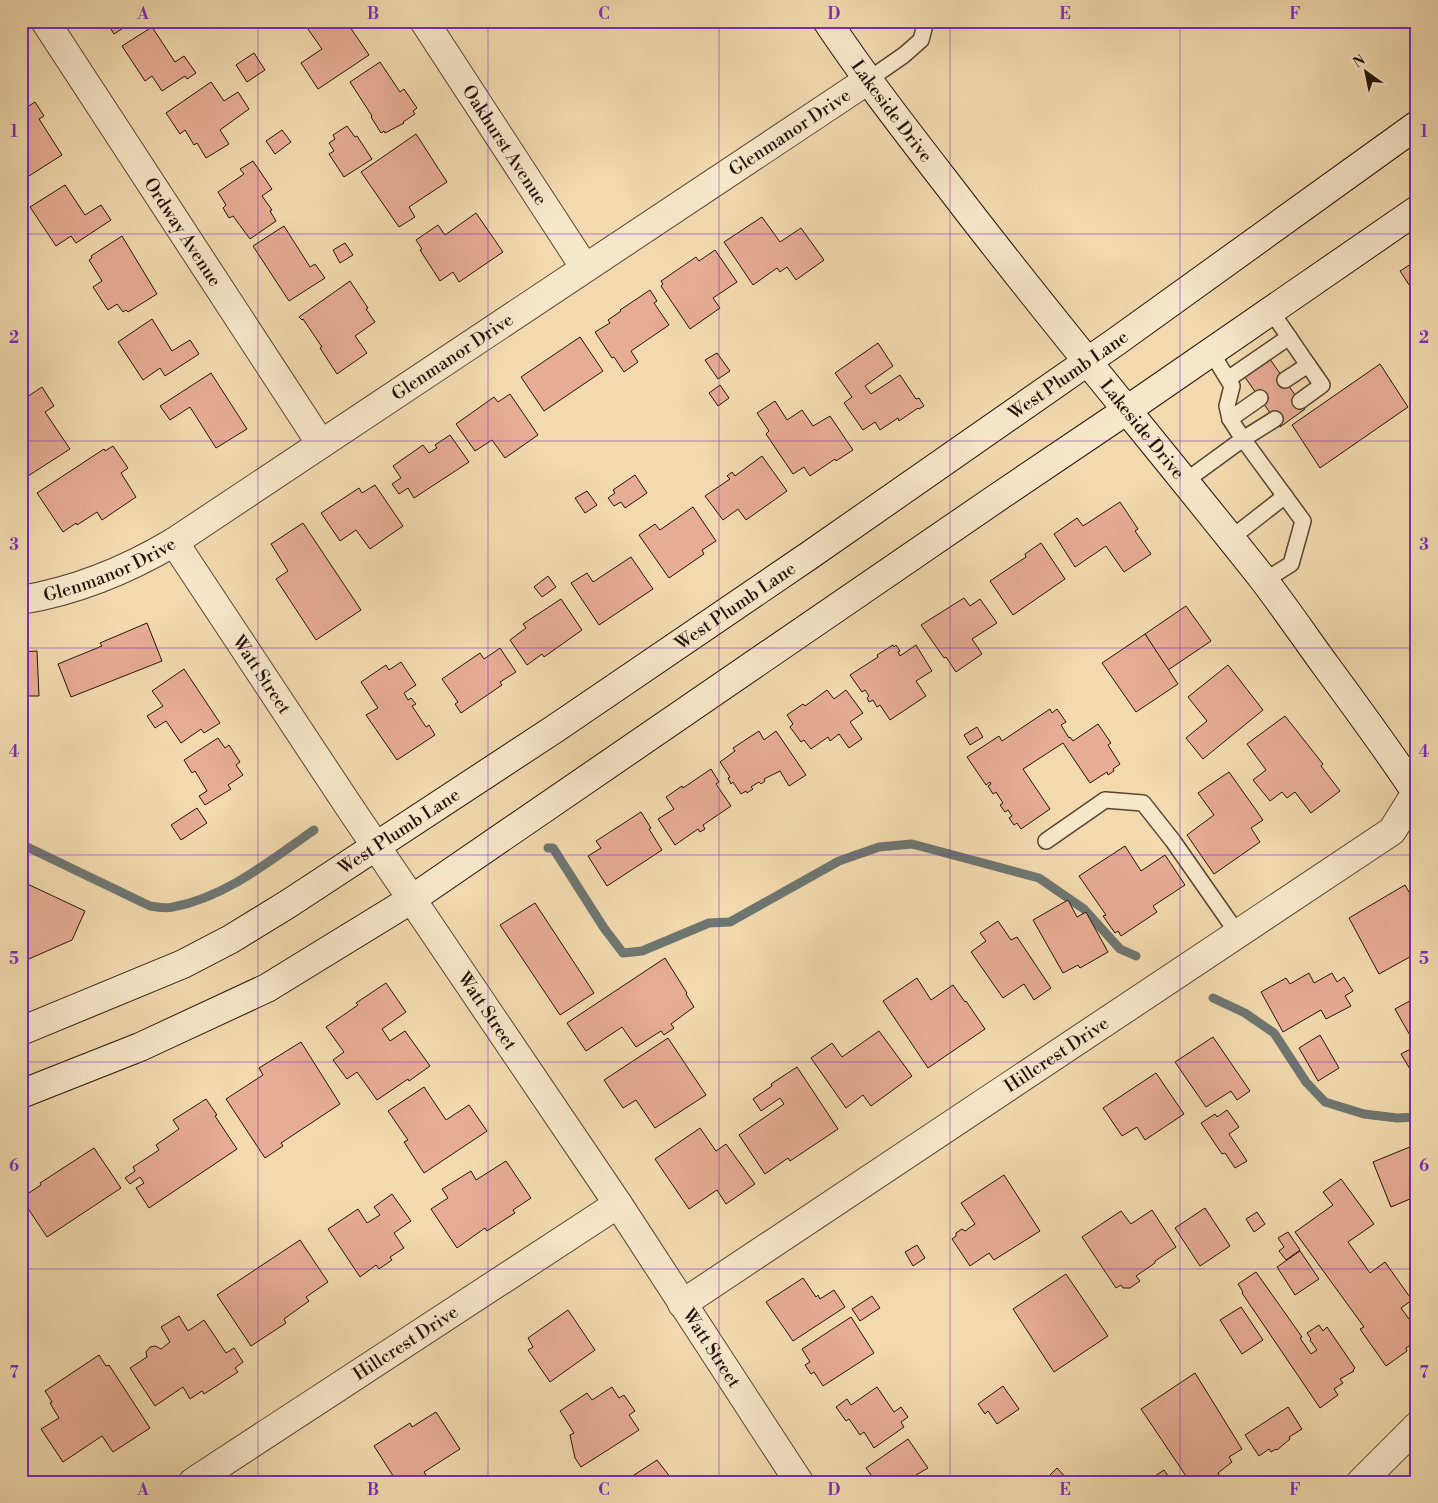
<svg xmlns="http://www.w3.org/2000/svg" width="1438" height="1503" font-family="'Libre Bodoni',serif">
<rect width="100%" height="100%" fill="#f2daae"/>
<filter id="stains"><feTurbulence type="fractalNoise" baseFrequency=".004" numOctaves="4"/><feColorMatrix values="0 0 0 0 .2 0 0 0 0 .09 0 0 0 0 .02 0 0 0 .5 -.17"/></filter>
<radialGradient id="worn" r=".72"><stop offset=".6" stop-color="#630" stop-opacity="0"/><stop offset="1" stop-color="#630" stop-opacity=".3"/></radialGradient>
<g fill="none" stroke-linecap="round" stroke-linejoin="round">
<!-- stream -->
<g stroke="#6e7671" stroke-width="9">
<path d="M21 844 150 906C157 907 166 909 173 907 226 897 271 860 314 830"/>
<path d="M548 848H553L604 928 623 953 642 951 709 923 730 922 839 861 879 847 912 844 1039 878 1084 909 1120 949 1136 956"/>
<path d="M1213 998 1245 1013 1274 1033 1306 1082 1325 1102 1364 1114 1397 1118 1417 1117"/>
</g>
</g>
<!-- building -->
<g fill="#e7ac94" stroke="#241209">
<path d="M106 21H134L114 34Z"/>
<path d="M305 21H353L354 24 350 27 369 55 318 89 301 63 322 49 303 22Z"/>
<path d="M152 27 175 62 184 56 196 73 187 79 185 76 162 91 152 76 145 81 122 46Z"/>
<path d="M254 53 265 70 247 82 236 65Z"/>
<path d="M380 62 400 92 404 89 417 108 413 111 415 114 403 122 404 123 385 133 384 131 381 133 371 117 372 116 350 82Z"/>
<path d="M211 82 224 101 238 92 249 109 220 130 229 144 206 158 197 143 194 145 185 130 180 134 166 113Z"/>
<path d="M35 102 44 116 39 119 62 155 21 181V111Z"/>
<path d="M347 126 355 137 357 136 372 159 344 177 329 154 334 151 329 143 335 139 333 135Z"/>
<path d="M282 130 291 142 275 154 266 141Z"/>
<path d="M416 134 447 182 409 207 415 217 399 227 361 172Z"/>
<path d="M253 161 272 189 262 196 272 210 270 211 276 221 250 239 233 216 229 218 223 208 226 205 218 192 244 174 240 169Z"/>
<path d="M65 185 85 215 101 205 111 220 76 243 71 236 56 246 30 207Z"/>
<path d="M476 213 503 252 459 282 453 272 440 281 420 250 422 249 416 240 438 225 445 235Z"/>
<path d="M762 217 780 242 801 228 824 260 796 280 787 267 780 272 777 268 753 285 724 242Z"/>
<path d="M284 226 310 267 315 264 325 278 289 301 253 246Z"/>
<path d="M122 236 157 294 128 312 126 310 123 312 117 304 108 310 93 287 102 281 89 260 92 258 91 256Z"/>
<path d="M345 243 353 255 340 263 333 250Z"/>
<path d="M715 250 737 282 713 298 720 308 690 329 661 286 663 284 661 281 696 257 699 261Z"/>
<path d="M1417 260V297L1400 271Z"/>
<path d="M350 281 368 308 366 309 375 322 355 336 367 353 337 374 320 348 322 347 303 319 302 320 299 317Z"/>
<path d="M650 290 657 301 654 303 669 325 631 351 638 362 624 372 614 357 612 358 595 332 610 323 608 320 621 311 620 310Z"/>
<path d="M152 319 172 351 190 340 199 354 165 376 160 368 143 380 118 342Z"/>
<path d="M580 337 603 371 544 411 521 377Z"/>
<path d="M878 343 893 366 865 386 871 394 900 375 916 399 919 398 924 406 919 409 918 408 899 421 898 418 880 430 875 422 863 430 844 403 852 397 835 373Z"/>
<path d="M717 353 730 371 718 379 705 360Z"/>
<path d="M1267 355 1305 409 1280 427 1242 373Z"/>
<path d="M1380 364 1408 407 1320 468 1292 425Z"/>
<path d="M211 373 247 429 216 448 190 407 170 420 160 406Z"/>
<path d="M720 385 729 398 718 406 709 393Z"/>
<path d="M42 387 54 406 45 412 70 449 28 476 21 465V436L23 434 21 432 25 430 21 425 24 421 21 416V401Z"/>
<path d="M510 394 538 435 505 458 492 440 475 451 456 424 494 397 498 402Z"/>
<path d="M775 401 787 420 802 410 813 426 830 416 853 450 836 461 835 459 810 476 804 467 793 474 766 434 769 431 757 413Z"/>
<path d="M450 435 469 462 414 498 408 488 399 494 392 484 401 478 393 466 423 445 429 453 437 448 435 445Z"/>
<path d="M113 446 128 468 121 473 136 497 102 520 97 512 77 525 76 523 63 532 37 493 104 449 105 451Z"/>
<path d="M762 456 787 491 746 520 738 509 723 520 705 496 730 479 727 476 732 472 735 476Z"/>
<path d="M635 475 647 493 625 508 621 502 614 506 608 498 615 493 613 490Z"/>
<path d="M375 485 403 526 370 549 356 530 340 541 321 513 359 488 362 493Z"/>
<path d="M587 491 597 505 585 513 575 498Z"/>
<path d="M1120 502 1138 529 1135 531 1151 554 1124 572 1106 546 1075 567 1054 534 1077 518 1083 526Z"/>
<path d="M693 507 716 541 702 550 704 554 669 578 639 535 655 524 660 530Z"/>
<path d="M303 523 361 610 316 640 276 579 288 571 271 544Z"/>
<path d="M1041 543 1065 579 1013 615 990 581 1026 557 1025 554Z"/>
<path d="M631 557 653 589 599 625 571 583 587 573 593 582Z"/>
<path d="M548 576 556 587 542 597 534 587Z"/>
<path d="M964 598 970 606 980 599 997 623 972 639 982 654 956 672 946 657 944 658 921 625Z"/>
<path d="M561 599 582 630 544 657 542 654 527 665 510 640 526 628 523 624Z"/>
<path d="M1186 606 1211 641 1168 670 1145 634Z"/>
<path d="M147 623 162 661 71 697 58 664 102 646 100 643Z"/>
<path d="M1145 634 1178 684 1136 712 1102 663Z"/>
<path d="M893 645 894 647 896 645 900 651 898 652 900 656 916 645 932 671 916 681 926 696 890 720 880 705 877 707 873 700 869 702 867 698 869 696 865 690 862 692 850 675 878 657 877 655Z"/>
<path d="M500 648 516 672 500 682 502 685 461 713 455 704 458 702 442 679 480 653 484 659Z"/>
<path d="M37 651 39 696H21V652Z"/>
<path d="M401 662 416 685 404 693 408 700 411 698 416 704 412 706 426 727 429 725 435 735 397 760 366 715 378 708 361 682 386 665 389 670Z"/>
<path d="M1228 665 1263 710 1203 759 1186 738 1207 721 1188 697Z"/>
<path d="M184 669 220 723 204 733 201 729 181 743 166 721 155 728 147 716 163 706 152 691Z"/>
<path d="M827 690 834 699 846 690 863 713 850 722 862 739 849 748 839 734 830 741 828 737 811 749 804 740 801 742 790 727 793 724 787 715 803 704 805 706Z"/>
<path d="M1050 709 1052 713 1057 709 1066 722 1061 725 1069 738 1070 737 1073 741 1098 724 1111 743 1108 745 1120 764 1113 769 1114 771 1108 775 1107 772 1090 783 1063 743 1023 769 1050 809 1021 829 1017 823 1014 825 1009 818 1012 816 1008 810 1005 812 1000 805 1003 803 996 792 993 794 988 786 991 784 990 782 986 785 967 757 999 736 1002 741Z"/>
<path d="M1285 716 1323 764 1321 766 1340 791 1311 813 1295 792 1287 798 1282 792 1270 801 1253 780 1266 770 1247 744Z"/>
<path d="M977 727 983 737 970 745 964 735Z"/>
<path d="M759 731 764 740 776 731 806 775 789 786 780 771 764 779 765 781 761 784 759 782 751 787 753 789 747 793 746 791 741 794 733 782 731 784 728 778 730 777 720 762 735 751 733 748Z"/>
<path d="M218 738 225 748 229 745 240 762 236 765 243 775 228 785 231 789 205 805 199 796 207 791 195 771 192 773 184 760Z"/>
<path d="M711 769 719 782 716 784 731 806 703 825 705 829 700 832 698 829 675 845 658 819 674 809 666 797 682 786 683 788Z"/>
<path d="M1229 772 1263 820 1251 828 1260 842 1214 874 1187 835 1214 815 1198 793Z"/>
<path d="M197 808 207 823 181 840 171 825Z"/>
<path d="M641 812 651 828 649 829 662 850 607 886 588 856 601 848 596 841Z"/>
<path d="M1125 846 1141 871 1165 855 1185 885 1153 906 1157 912 1121 936 1118 931 1115 933 1103 916 1106 915 1079 876Z"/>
<path d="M21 881 85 911 72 940 22 962Z"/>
<path d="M1405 885 1417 906V953L1379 974 1349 918Z"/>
<path d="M1068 900 1077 917 1086 912 1108 952 1080 968 1078 965 1063 973 1033 920Z"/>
<path d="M535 903 594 993 560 1015 500 925Z"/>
<path d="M998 921 1011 940 1017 937 1051 988 1034 1000 1024 984 1003 998 971 952 986 941 980 933Z"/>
<path d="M665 958 687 993 686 994 694 1007 671 1024 674 1028 664 1035 661 1031 636 1047 622 1027 586 1051 567 1023Z"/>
<path d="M1309 973 1314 983 1332 973 1337 982 1344 977 1353 991 1345 996 1351 1006 1326 1019 1321 1010 1283 1032 1261 992 1286 978 1290 984Z"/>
<path d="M917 978 931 1000 953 985 965 1002 966 1001 985 1029 928 1068 883 1001Z"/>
<path d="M386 983 406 1012 382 1029 390 1041 405 1031 430 1066 409 1081 408 1079 377 1100 357 1072 347 1079 333 1060 344 1052 326 1027 358 1005 356 1003Z"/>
<path d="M1417 997V1081L1401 1054 1416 1046 1395 1009Z"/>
<path d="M879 1031 912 1076 871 1106 863 1095 846 1108 811 1058 832 1043 842 1057Z"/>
<path d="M1320 1035 1339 1068 1318 1081 1299 1048Z"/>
<path d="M1213 1037 1250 1091 1237 1100 1231 1091 1206 1107 1175 1062Z"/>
<path d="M668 1038 706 1095 655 1128 636 1100 623 1108 604 1080Z"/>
<path d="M301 1042 340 1104 281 1143 283 1146 265 1158 226 1099 263 1075 259 1068Z"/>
<path d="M797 1067 838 1129 790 1161 788 1158 765 1174 739 1135 784 1104 780 1098 761 1111 753 1099 772 1086 771 1084Z"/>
<path d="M1156 1073 1184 1114 1145 1140 1137 1127 1122 1136 1103 1108Z"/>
<path d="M424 1087 446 1120 469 1105 487 1131 424 1173 404 1142 408 1140 388 1111Z"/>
<path d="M206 1099 217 1115 215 1116 237 1149 149 1208 136 1188 144 1183 140 1177 130 1184 125 1178 135 1171 133 1167 159 1150 156 1145 179 1129 173 1120Z"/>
<path d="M1227 1110 1239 1127 1229 1134 1247 1161 1235 1168 1225 1153 1222 1154 1201 1123 1215 1114 1217 1117Z"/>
<path d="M700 1128 716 1151 726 1144 755 1184 726 1204 717 1190 689 1209 655 1159Z"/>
<path d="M1417 1144V1196L1391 1207 1373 1162Z"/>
<path d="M94 1148 121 1188 47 1237 21 1198 41 1185 40 1183Z"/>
<path d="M506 1161 531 1198 513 1210 515 1213 487 1231 485 1228 457 1248 431 1209 448 1198 442 1189 471 1171 476 1180Z"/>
<path d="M1004 1175 1040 1231 994 1260 989 1253 970 1266 952 1239 956 1236V1233L962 1229 965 1231 975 1224 961 1203Z"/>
<path d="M1341 1179 1374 1224 1348 1242 1370 1273 1385 1262 1412 1300 1401 1308 1417 1330V1340L1406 1348 1407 1351 1386 1366 1360 1329 1364 1327 1295 1232 1333 1205 1323 1192Z"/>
<path d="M392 1194 411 1221 394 1233 404 1248 390 1257 392 1260 379 1269 376 1265 360 1277 328 1229 358 1209 367 1223 380 1215 374 1207Z"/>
<path d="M1205 1208 1230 1246 1200 1266 1175 1228Z"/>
<path d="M1152 1210 1176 1247 1155 1261V1263L1136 1276 1140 1281 1130 1288H1123L1121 1285 1116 1288 1082 1237 1121 1211 1131 1224Z"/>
<path d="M1257 1212 1265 1224 1254 1232 1246 1219Z"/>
<path d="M1288 1232 1300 1250 1286 1260 1279 1251 1284 1247 1278 1238Z"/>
<path d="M300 1240 328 1282 306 1297 309 1301 284 1319 286 1323 251 1346 217 1295Z"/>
<path d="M917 1245 925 1258 913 1266 905 1252Z"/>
<path d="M1300 1251 1319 1279 1295 1295 1277 1267Z"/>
<path d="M1256 1272 1302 1337 1300 1338 1311 1354 1317 1350 1310 1340 1311 1339 1307 1333 1319 1325 1323 1331 1327 1327 1355 1368 1353 1370 1354 1371 1340 1379 1343 1383 1334 1389 1338 1395 1320 1408 1242 1293 1243 1292 1238 1284Z"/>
<path d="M1066 1274 1108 1336 1054 1372 1013 1309Z"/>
<path d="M803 1278 816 1297 818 1295 820 1299 834 1290 845 1307 793 1341 766 1302Z"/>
<path d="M872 1296 880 1308 860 1321 852 1309Z"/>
<path d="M1241 1307 1263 1340 1242 1354 1220 1320Z"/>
<path d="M568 1310 595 1350 550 1382 528 1350 533 1347 528 1338Z"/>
<path d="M179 1316 188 1331 204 1320 226 1353 234 1348 243 1362 235 1368 238 1372 204 1394 202 1391 190 1399 183 1387 155 1406 130 1368 147 1357 146 1352 150 1347 155 1346 161 1349 170 1342 161 1327Z"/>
<path d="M851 1317 874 1353 823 1386 814 1372 811 1374 805 1365 810 1362 802 1349Z"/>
<path d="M99 1355 106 1366 109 1365 150 1428 113 1452 102 1436 63 1462 41 1429 59 1418 50 1403 52 1402 45 1391Z"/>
<path d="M1195 1373 1242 1449 1229 1457 1232 1462 1218 1473 1223 1482H1190L1141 1409Z"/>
<path d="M1003 1386 1019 1409 997 1424 988 1411 985 1414 978 1404Z"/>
<path d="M612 1387 619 1398 624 1395 635 1411 629 1415 639 1430 581 1467 575 1458 570 1435 574 1433 560 1411 587 1393 592 1400Z"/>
<path d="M877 1387 894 1412 901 1407 908 1417 901 1422 904 1427 874 1448 864 1432 860 1435 849 1419 846 1421 836 1407 847 1399 851 1405Z"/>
<path d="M1288 1407 1302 1429 1289 1437 1290 1439 1277 1450 1276 1449 1271 1452 1269 1449 1259 1456 1245 1435Z"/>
<path d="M436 1412 460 1449 424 1472 426 1475 416 1482H397L374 1446 410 1423 412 1427Z"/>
<path d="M908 1439 928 1468 916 1475 921 1482H876L866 1468Z"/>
<path d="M657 1460 674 1482H620L629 1475 631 1477Z"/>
<path d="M1057 1468 1070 1482H1043Z"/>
<path d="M1164 1470 1172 1482H1146Z"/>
</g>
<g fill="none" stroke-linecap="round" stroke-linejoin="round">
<!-- lane casing -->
<g stroke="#584432" stroke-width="18">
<g id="lane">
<path d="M868 80 904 55 921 40 926 21"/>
<path d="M1271 311 1308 365 1285 380"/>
<path d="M1211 352 1232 386 1227 406 1230 419 1243 439 1275 419"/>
<path d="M1228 379 1289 337"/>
<path d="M1300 401 1322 385 1308 365"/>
<path d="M1230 419 1260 398"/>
<path d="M1184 482 1243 439 1303 521 1291 564 1264 581"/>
<path d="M1230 539 1285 496"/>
<path d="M1046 841 1105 800 1143 803 1173 841 1238 934"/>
</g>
</g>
<!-- street casing -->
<g stroke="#584432" stroke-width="30">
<g id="street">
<path id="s1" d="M45 21 321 444"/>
<path id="s2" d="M424 21 585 268"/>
<path id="s3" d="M174 542 350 808 618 1204 799 1482"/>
<path id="s4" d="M21 600C76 591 127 570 174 542L868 80"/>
<path id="s5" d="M682 1304 1392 831 1417 791"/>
<path id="s6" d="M193 1482 618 1204"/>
<path d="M1361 1482 1417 1426"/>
</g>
</g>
<!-- secondary casing -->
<g stroke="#241209" stroke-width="30">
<g id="secondary">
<path id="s7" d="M827 21C867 81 911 137 955 194 1055 325 1161 450 1263 579 1285 608 1305 637 1326 666 1357 708 1388 750 1417 794"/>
<path id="s8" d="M21 1031 183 964 231 939 288 904 556 728 810 555 1117 341 1417 125"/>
<path d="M21 1094 140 1047 267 988 412 899 1001 495 1127 410 1417 210"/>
</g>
</g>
<!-- lane -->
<use href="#lane" stroke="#f7e7ca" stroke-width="15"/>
<!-- street -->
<use href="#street" stroke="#f7e7ca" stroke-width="28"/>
<!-- secondary -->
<use href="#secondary" stroke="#f7e7ca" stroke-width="28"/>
</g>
<!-- grid -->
<path fill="none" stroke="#7b2cbf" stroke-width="1" stroke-opacity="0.55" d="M258 21V1482M488 21V1482M719 21V1482M950 21V1482M1180 21V1482M21 234H1417M21 441H1417M21 648H1417M21 855H1417M21 1062H1417M21 1269H1417"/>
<g text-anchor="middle" stroke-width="4" stroke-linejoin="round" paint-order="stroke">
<!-- street labels -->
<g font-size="18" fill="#241209" stroke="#f7e7ca">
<text dy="6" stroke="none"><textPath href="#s7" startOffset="111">Lakeside Drive</textPath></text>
<text dy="6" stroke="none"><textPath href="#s4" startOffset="904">Glenmanor Drive</textPath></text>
<text dy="6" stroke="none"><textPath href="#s2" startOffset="148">Oakhurst Avenue</textPath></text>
<text dy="6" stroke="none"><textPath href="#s1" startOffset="252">Ordway Avenue</textPath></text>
<text dy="6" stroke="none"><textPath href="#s4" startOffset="499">Glenmanor Drive</textPath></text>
<text dy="6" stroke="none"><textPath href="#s8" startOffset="1239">West Plumb Lane</textPath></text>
<text dy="6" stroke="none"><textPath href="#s7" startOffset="516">Lakeside Drive</textPath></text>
<text dy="6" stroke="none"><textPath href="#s4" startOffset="94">Glenmanor Drive</textPath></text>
<text dy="6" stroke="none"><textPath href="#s8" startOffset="834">West Plumb Lane</textPath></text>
<text dy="6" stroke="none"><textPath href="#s3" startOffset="159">Watt Street</textPath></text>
<text dy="6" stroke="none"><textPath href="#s8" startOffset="429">West Plumb Lane</textPath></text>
<text dy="6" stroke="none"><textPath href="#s3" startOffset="564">Watt Street</textPath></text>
<text dy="6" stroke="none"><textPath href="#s5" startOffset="450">Hillcrest Drive</textPath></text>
<text dy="6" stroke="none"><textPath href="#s6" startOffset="254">Hillcrest Drive</textPath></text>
<text dy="6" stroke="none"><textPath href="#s3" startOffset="969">Watt Street</textPath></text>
</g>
</g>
<!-- margin -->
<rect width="1438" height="1503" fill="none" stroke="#f2daae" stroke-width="55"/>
<!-- north arrow -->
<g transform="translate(1366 72) rotate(327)" stroke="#f7e7ca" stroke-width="4" paint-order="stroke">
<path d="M0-4L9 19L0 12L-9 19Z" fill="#241209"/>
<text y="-8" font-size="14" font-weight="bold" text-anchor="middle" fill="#241209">N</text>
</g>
<rect x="28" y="28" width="1382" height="1448" fill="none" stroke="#7b2cbf" stroke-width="2"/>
<g font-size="16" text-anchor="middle" font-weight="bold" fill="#7b2cbf">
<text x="143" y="19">A</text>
<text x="373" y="19">B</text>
<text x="604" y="19">C</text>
<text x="834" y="19">D</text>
<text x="1065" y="19">E</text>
<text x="1295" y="19">F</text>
<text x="14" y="137">1</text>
<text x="1424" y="137">1</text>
<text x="14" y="343">2</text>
<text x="1424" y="343">2</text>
<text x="14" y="550">3</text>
<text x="1424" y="550">3</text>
<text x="14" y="757">4</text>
<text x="1424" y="757">4</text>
<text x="14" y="964">5</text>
<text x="1424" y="964">5</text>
<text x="14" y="1171">6</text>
<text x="1424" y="1171">6</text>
<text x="14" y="1378">7</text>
<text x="1424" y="1378">7</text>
<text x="143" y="1495">A</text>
<text x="373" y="1495">B</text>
<text x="604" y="1495">C</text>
<text x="834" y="1495">D</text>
<text x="1065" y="1495">E</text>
<text x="1295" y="1495">F</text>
</g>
<rect width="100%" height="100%" filter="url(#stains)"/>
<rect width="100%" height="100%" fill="url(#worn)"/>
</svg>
